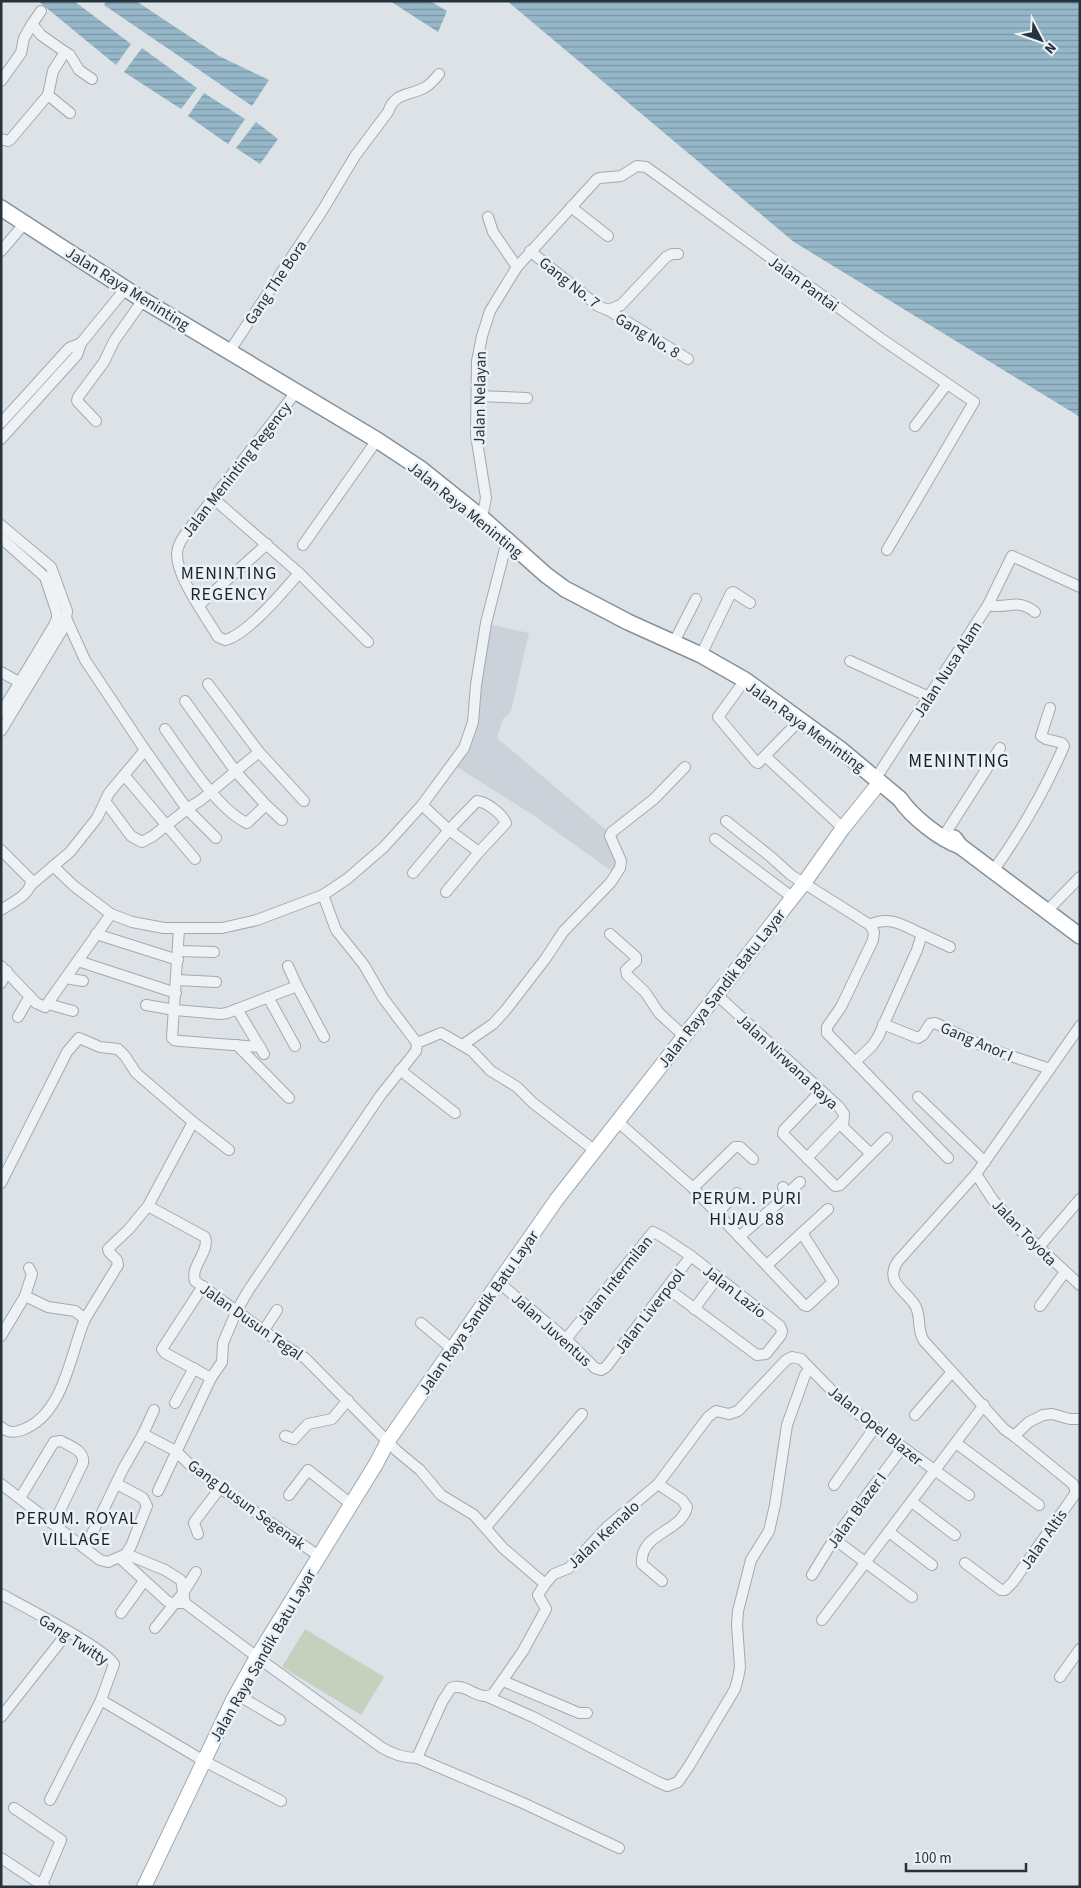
<svg xmlns="http://www.w3.org/2000/svg" width="1081" height="1888" font-family="'Source Sans 3',sans-serif">
<defs>
<pattern id="water-rules" width="6" height="5" patternUnits="userSpaceOnUse" patternTransform="scale(1.25)"><rect width="6" height="5" fill="#96b7c8"/><path d="M0 2.5h6" fill="none" stroke="#7a95a4"/></pattern>
</defs>
<rect width="100%" height="100%" fill="#dde2e7"/>
<!-- built -->
<path fill="#cbd2d9" d="M488 624 529 633 511 711 503 719 497 738 605 829 623 862 616 874 536 817 457 767 474 728Z"/>
<!-- pitch -->
<path fill="#c6d1bd" d="M305 1629 384 1677 361 1715 282 1667Z"/>
<!-- water -->
<g fill="url(#water-rules)">
<path d="M38 1H74L131 44 116 65Z"/>
<path d="M106 1H136L219 56 269 80 252 106 104 5Z"/>
<path d="M390 1H430L447 11 438 32Z"/>
<path d="M507 1H1080V417L794 242Z"/>
<path d="M142 48 197 88 181 109 124 72Z"/>
<path d="M204 93 245 119 228 144 188 116Z"/>
<path d="M256 122 278 139 260 164 236 148Z"/>
</g>
<g fill="none" stroke-linecap="round" stroke-linejoin="round">
<!-- minor casing -->
<g stroke="#a2aab1" stroke-width="12">
<g id="minor">
<path d="M32 24 41 11"/>
<path d="M65 52 70 55 79 70 92 79"/>
<path d="M1 81 21 53 24 38 32 24 41 35 65 52 53 71 48 95 10 140 8 141 1 139"/>
<path d="M48 95 70 113"/>
<path d="M571 207 608 236"/>
<path d="M488 217 493 232 517 267"/>
<path d="M1 251 25 223"/>
<path d="M530 251 598 306 608 310 621 305 666 257 672 254H678"/>
<path d="M608 310 688 359"/>
<path d="M229 352 322 211 355 156 388 112C395 92 408 96 424 88 430 85 435 79 439 74"/>
<path d="M296 392 190 528C184 536 178 543 177 553 176 577 206 616 218 637L225 640C247 635 283 592 299 573"/>
<path d="M477 396 527 398"/>
<path d="M96 421 77 401 78 397 104 362 114 341 143 300"/>
<path d="M1 423 69 348 81 343"/>
<path d="M915 426 947 384"/>
<path d="M1 439 77 355 81 343 126 288"/>
<path d="M214 499 299 573 368 642"/>
<path d="M482 518 486 498 476 435 477 361 482 336 490 311 517 267 597 179 600 178 621 176 637 166 646 167 660 177 883 340 974 402 887 550"/>
<path d="M1 525 51 567 67 611 65 625 61 632 1 731"/>
<path d="M1 538 45 577 57 613V619L53 627 1 713"/>
<path d="M507 541 486 623 476 685 473 722 464 748 422 805 384 847 347 879 323 895 336 930 364 965 383 998 417 1043 441 1033 472 1051 491 1071 517 1087 533 1103 594 1150"/>
<path d="M303 545 377 440"/>
<path d="M199 605 267 544"/>
<path d="M988 605C1008 610 1016 597 1035 612"/>
<path d="M66 618 85 660 145 750 187 809 201 800 259 752 304 801"/>
<path d="M674 642 696 599"/>
<path d="M701 655 731 593 733 592 750 603"/>
<path d="M850 661 929 697"/>
<path d="M1 672 19 682"/>
<path d="M745 680 718 717 756 762 758 763 800 720"/>
<path d="M208 684 259 752"/>
<path d="M165 729C185 757 217 809 247 823L266 805 236 772 185 701"/>
<path d="M765 756 843 828"/>
<path d="M124 775 195 859"/>
<path d="M876 778 988 605 1012 556 1080 587"/>
<path d="M105 801 131 836 142 842 153 836 187 809 216 838"/>
<path d="M266 805 282 820"/>
<path d="M422 805 449 830 477 801C487 802 502 814 506 823L479 852 446 892"/>
<path d="M726 821 771 857 791 875 870 925 874 932 873 940 841 1007 827 1027V1033L948 1158"/>
<path d="M947 831 1000 748"/>
<path d="M715 839 792 897"/>
<path d="M1 850 31 880C32 894 11 903 1 910"/>
<path d="M53 866 74 886 111 914"/>
<path d="M993 871C1021 832 1045 790 1064 746L1062 743 1046 739 1041 736 1050 708"/>
<path d="M413 873 449 830 479 852"/>
<path d="M31 885 70 852 97 818 109 793 145 750"/>
<path d="M1047 911 1080 877"/>
<path d="M179 929 172 1038 174 1040 180 1041 260 1047"/>
<path d="M96 934 178 960"/>
<path d="M610 934 636 957V961L626 970 627 975 645 992 659 1013 684 1036"/>
<path d="M922 934 950 947"/>
<path d="M178 951 214 952"/>
<path d="M78 961 176 993"/>
<path d="M1 966 36 1003 45 1007 111 914 132 922 164 928H222L257 920 323 895"/>
<path d="M66 978 83 981"/>
<path d="M177 980 216 982"/>
<path d="M1 983 7 971"/>
<path d="M297 986 324 1037"/>
<path d="M716 994 839 1107 844 1114 843 1127 870 1153"/>
<path d="M268 997 295 1046"/>
<path d="M48 1004 73 1011"/>
<path d="M146 1005 175 1010 221 1014 227 1013 297 986 288 966"/>
<path d="M237 1009 264 1054"/>
<path d="M18 1017 30 996"/>
<path d="M883 1024 918 1038 923 1035 930 1024 935 1023 987 1048 1050 1069"/>
<path d="M1080 1026 976 1174 898 1261C883 1283 908 1291 916 1307 921 1318 917 1331 924 1341L1004 1429 1014 1436 1029 1422 1043 1415 1052 1414 1070 1419H1080"/>
<path d="M464 1044 493 1024 505 1011 546 958 563 932 611 882 620 868 621 861 610 836 612 832 654 799 685 767"/>
<path d="M237 1045 289 1098"/>
<path d="M855 1062 872 1046 878 1037 917 950 922 934C905 926 889 915 870 925"/>
<path d="M400 1070 455 1113"/>
<path d="M821 1091 784 1130 783 1134 835 1186 840 1185 887 1138"/>
<path d="M918 1097 985 1162"/>
<path d="M617 1121 693 1188 804 1305 807 1306 833 1282 802 1233"/>
<path d="M193 1122 229 1150"/>
<path d="M807 1158 842 1121"/>
<path d="M976 1174 993 1200 1018 1228 1080 1285"/>
<path d="M1 1183 67 1052 79 1038 100 1047 118 1049 125 1056 136 1073 193 1122 148 1206 129 1229 108 1249 109 1252 117 1260 118 1265 85 1319 75 1311 48 1307 25 1296"/>
<path d="M693 1188 735 1147H740L753 1159"/>
<path d="M787 1194 800 1182"/>
<path d="M148 1206 205 1237C210 1252 190 1266 195 1281L285 1346 305 1358 397 1451 420 1470 441 1495 474 1515 503 1548 545 1584 554 1574 569 1568 607 1527 658 1484 708 1417 716 1411 729 1414 738 1411 786 1360 792 1357 801 1359 843 1402 875 1427 969 1495"/>
<path d="M716 1214 737 1193"/>
<path d="M739 1237 784 1198 787 1194 783 1187"/>
<path d="M1039 1247 1080 1199"/>
<path d="M767 1265 828 1209"/>
<path d="M498 1282 566 1339 595 1368 601 1370 606 1367 691 1256"/>
<path d="M203 1286 162 1349 165 1353 211 1378"/>
<path d="M1040 1306 1065 1272"/>
<path d="M694 1309 718 1277"/>
<path d="M421 1323 452 1349"/>
<path d="M264 1330 277 1310"/>
<path d="M1 1336 25 1296 32 1274 29 1268"/>
<path d="M566 1339 653 1232 661 1236 691 1256 780 1326 782 1331 781 1335 766 1354 757 1355 667 1288"/>
<path d="M175 1403 194 1368"/>
<path d="M915 1415 952 1372"/>
<path d="M1 1427C8 1433 14 1433 22 1430 64 1415 70 1354 85 1319"/>
<path d="M143 1434 154 1410"/>
<path d="M285 1436 294 1439 308 1424 332 1419 348 1400"/>
<path d="M956 1443 1039 1505"/>
<path d="M1 1484 100 1560 108 1562 126 1554 131 1546 147 1506 143 1498 117 1484"/>
<path d="M658 1484 682 1500 687 1507C682 1532 639 1533 642 1564L662 1581"/>
<path d="M834 1485 875 1427"/>
<path d="M158 1491 211 1378 222 1362 223 1343 237 1310 248 1291 380 1096 416 1051 417 1043"/>
<path d="M289 1495 308 1470 351 1504"/>
<path d="M20 1498 54 1442 61 1441C70 1446 85 1451 83 1463L54 1523"/>
<path d="M912 1502 955 1535"/>
<path d="M486 1527 582 1414"/>
<path d="M889 1532 932 1565"/>
<path d="M198 1534 194 1523 195 1521 220 1488"/>
<path d="M834 1539 912 1597"/>
<path d="M85 1548 123 1469 143 1434 176 1451 191 1466 220 1488 319 1556"/>
<path d="M126 1554 165 1570 181 1580 185 1603 257 1657 381 1747C392 1754 403 1758 417 1758L442 1702 451 1688C466 1682 478 1702 493 1694L523 1651 546 1609 538 1595 545 1584"/>
<path d="M120 1558 167 1601 171 1603H185"/>
<path d="M965 1563 1001 1590H1005L1013 1582 1075 1494V1489L1073 1484 1014 1436"/>
<path d="M812 1575 834 1539 902 1448"/>
<path d="M1 1594C21 1605 106 1649 114 1664L101 1700 50 1800"/>
<path d="M121 1613 144 1581"/>
<path d="M822 1620 984 1405"/>
<path d="M155 1628 183 1593 196 1572"/>
<path d="M1060 1677 1080 1649"/>
<path d="M503 1681 579 1713H587"/>
<path d="M236 1694 280 1720"/>
<path d="M488 1697 533 1717 656 1781 667 1786 678 1782 689 1766 735 1689 738 1678 740 1667 737 1625 738 1611 751 1560 769 1531 775 1505 787 1425 805 1375 810 1368"/>
<path d="M101 1700 204 1761 281 1801"/>
<path d="M1 1717 68 1632"/>
<path d="M417 1758 523 1803 619 1848"/>
<path d="M14 1808 61 1840 42 1885"/>
<path d="M1 1858 45 1887"/>
</g>
</g>
<!-- major casing -->
<g stroke="#9ca9b3" stroke-width="16">
<path id="major" d="M144 1887 233 1700 257 1657 376 1464 388 1441 557 1199 804 883 843 828 880 782"/>
</g>
<!-- highway casing -->
<g stroke="#84929e" stroke-width="18">
<g id="highway">
<path d="M1 208 143 300 377 440 421 469 482 518 546 575 565 589 628 622 701 655 745 680 840 749 900 799C912 817 940 839 960 846"/>
<path d="M954 838 960 846 1080 936"/>
</g>
</g>
<!-- minor -->
<use href="#minor" stroke="#eff2f5" stroke-width="10"/>
<!-- major -->
<use href="#major" stroke="#fff" stroke-width="14"/>
<!-- highway -->
<use href="#highway" stroke="#fff" stroke-width="15"/>
</g>
<g text-anchor="middle" stroke-width="5" stroke-linejoin="round" paint-order="stroke">
<!-- street labels -->
<g font-size="16" fill="#26333d" stroke="#ecf1f5">
<text transform="translate(275 282) rotate(-56)" y="6">Gang The Bora</text>
<text transform="translate(570 282) rotate(38)" y="6">Gang No. 7</text>
<text transform="translate(804 283) rotate(36)" y="6">Jalan Pantai</text>
<text transform="translate(128 288) rotate(32)" y="6">Jalan Raya Meninting</text>
<text transform="translate(648 335) rotate(31)" y="6">Gang No. 8</text>
<text transform="translate(479 398) rotate(-89)" y="6">Jalan Nelayan</text>
<text transform="translate(236 469) rotate(-52)" y="6">Jalan Meninting Regency</text>
<text transform="translate(466 509) rotate(39)" y="6">Jalan Raya Meninting</text>
<text transform="translate(947 669) rotate(-57)" y="6">Jalan Nusa Alam</text>
<text transform="translate(806 726) rotate(36)" y="6">Jalan Raya Meninting</text>
<text transform="translate(721 988) rotate(-52)" y="6">Jalan Raya Sandik Batu Layar</text>
<text transform="translate(977 1041) rotate(23)" y="6">Gang Anor I</text>
<text transform="translate(788 1061) rotate(43)" y="6">Jalan Nirwana Raya</text>
<text transform="translate(1025 1232) rotate(46)" y="6">Jalan Toyota</text>
<text transform="translate(614 1280) rotate(-51)" y="6">Jalan Intermilan</text>
<text transform="translate(735 1291) rotate(38)" y="6">Jalan Lazio</text>
<text transform="translate(649 1311) rotate(-52)" y="6">Jalan Liverpool</text>
<text transform="translate(478 1312) rotate(-55)" y="6">Jalan Raya Sandik Batu Layar</text>
<text transform="translate(252 1321) rotate(35)" y="6">Jalan Dusun Tegal</text>
<text transform="translate(552 1329) rotate(42)" y="6">Jalan Juventus</text>
<text transform="translate(876 1425) rotate(39)" y="6">Jalan Opel Blazer</text>
<text transform="translate(247 1504) rotate(36)" y="6">Gang Dusun Segenak</text>
<text transform="translate(856 1510) rotate(-54)" y="6">Jalan Blazer I</text>
<text transform="translate(603 1534) rotate(-43)" y="6">Jalan Kemalo</text>
<text transform="translate(1043 1539) rotate(-55)" y="6">Jalan Altis</text>
<text transform="translate(74 1639) rotate(33)" y="6">Gang Twitty</text>
<text transform="translate(262 1655) rotate(-60)" y="6">Jalan Raya Sandik Batu Layar</text>
</g>
<!-- neighbourhood labels -->
<g font-size="18" letter-spacing="1" fill="#18232e" stroke="#ecf1f5">
<text x="229" y="579">MENINTING<tspan x="229" dy="21">REGENCY</tspan></text>
<text x="747" y="1204">PERUM. PURI<tspan x="747" dy="21">HIJAU 88</tspan></text>
<text x="77" y="1524">PERUM. ROYAL<tspan x="77" dy="21">VILLAGE</tspan></text>
</g>
<!-- quarter labels -->
<g font-size="19" letter-spacing="1" fill="#18232e" stroke="#ecf1f5">
<text x="959" y="767">MENINTING</text>
</g>
</g>
<!-- border -->
<rect width="1081" height="1888" fill="none" stroke="#26333d" stroke-width="5"/>
<!-- north arrow -->
<g transform="translate(1041 40) rotate(131)" stroke="#ecf1f5" stroke-width="4" paint-order="stroke">
<path d="M0-4L9 19L0 12L-9 19Z" fill="#26333d"/>
<text y="-8" font-size="14" font-weight="bold" text-anchor="middle" fill="#26333d">N</text>
</g>
<!-- scale -->
<path d="M906 1863v8h120v-8" fill="none" stroke="#26333d" stroke-width="2.5"/>
<text x="914" y="1863" font-size="15" fill="#26333d" stroke="#ecf1f5" stroke-width="4" paint-order="stroke">100 m</text>
</svg>
